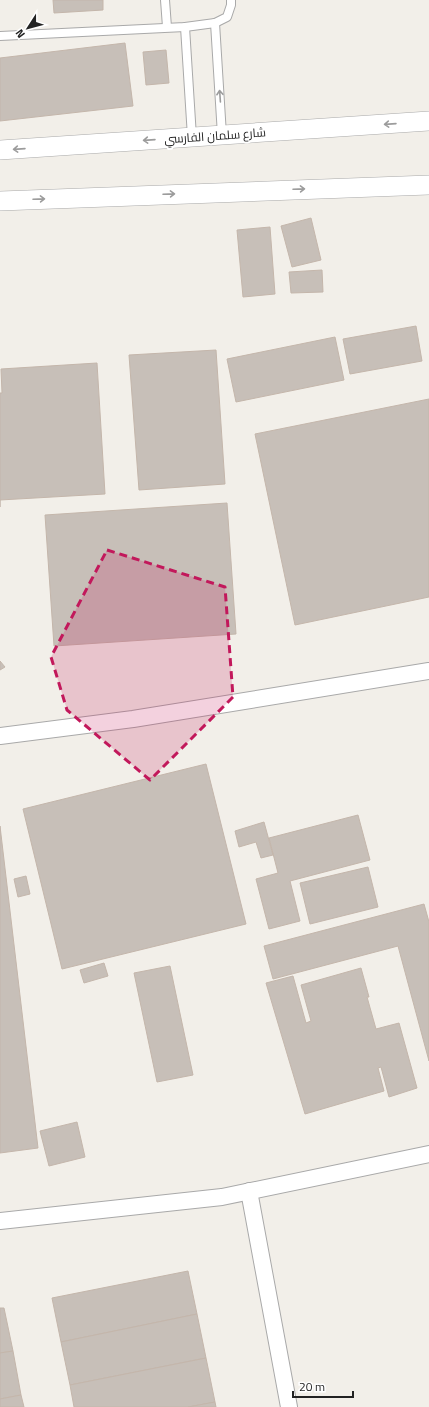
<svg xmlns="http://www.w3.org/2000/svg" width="429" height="1407" font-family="'Titillium Web',Cairo,sans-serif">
<rect width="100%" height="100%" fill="#f2efe9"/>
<!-- building -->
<g fill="#c7bfb8" stroke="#c4b6ab">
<path d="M53 0H103V10L54 13Z"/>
<path d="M125 43 133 106 0 121V58Z"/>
<path d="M166 50 169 83 146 85 143 52Z"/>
<path d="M311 218 321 260 292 267 281 226Z"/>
<path d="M270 227 275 294 243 297 237 230Z"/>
<path d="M322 270 323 292 291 293 289 272Z"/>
<path d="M416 326 422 361 350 374 343 339Z"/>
<path d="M335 337 344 380 236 402 227 359Z"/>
<path d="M216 350 225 484 139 490 129 355Z"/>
<path d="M97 363 105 494 0 500V507V393H2L1 369Z"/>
<path d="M429 399V597L295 625 255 434Z"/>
<path d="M227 503 236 634 54 646 45 515Z"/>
<path d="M0 661 5 667 0 670Z"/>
<path d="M206 764 246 924 62 969 23 809Z"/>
<path d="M358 815 370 860 290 881 300 921 269 929 256 879 278 873 269 838Z"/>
<path d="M264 822 273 855 261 858 256 842 239 847 235 831Z"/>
<path d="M0 826 38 1148 0 1153Z"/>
<path d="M368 867 378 907 310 924 300 883Z"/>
<path d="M26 876 30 894 18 897 14 879Z"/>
<path d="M424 904 429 922V1061L398 946 273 979 264 946Z"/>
<path d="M104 963 108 976 84 983 80 970Z"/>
<path d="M170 966 193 1075 157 1082 134 973Z"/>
<path d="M361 968 369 997H367L376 1029 399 1023 417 1088 389 1097 381 1067 378 1068 384 1091 305 1114 266 983 293 976 306 1023 311 1021 301 985Z"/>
<path d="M77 1122 85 1157 49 1166 40 1131Z"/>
<path d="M188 1271 197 1314 61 1342 52 1298Z"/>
<path d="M0 1308H4L13 1351 0 1353Z"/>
<path d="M197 1314 206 1358 70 1385 61 1342Z"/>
<path d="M13 1351 21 1395 0 1399V1353Z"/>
<path d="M206 1358 215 1402 188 1407H74L70 1385Z"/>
<path d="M21 1395 24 1407H0V1399Z"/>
<path d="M215 1402 216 1407H188Z"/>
</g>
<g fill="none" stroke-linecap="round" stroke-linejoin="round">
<!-- service casing -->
<g stroke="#a9a9a9" stroke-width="10">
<g id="service">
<path d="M165 0 167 27"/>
<path d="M215 23 222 135"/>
<path d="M185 27 192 137"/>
<path d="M0 36 185 27 215 23 227 17 231 5V0"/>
</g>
</g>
<!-- minor casing -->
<g stroke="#a9a9a9" stroke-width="18">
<g id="minor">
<path d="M0 736 133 719 429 671"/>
<path d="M249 1191 289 1407"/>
<path d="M0 1221 222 1197 429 1154"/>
</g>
</g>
<!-- tertiary casing -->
<g stroke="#a9a9a9" stroke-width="20">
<g id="tertiary">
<path d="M0 150 429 121"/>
<path d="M0 201 429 185"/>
</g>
</g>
<!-- service -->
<use href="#service" stroke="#fff" stroke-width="8"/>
<!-- minor -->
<use href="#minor" stroke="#fff" stroke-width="16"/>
<!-- tertiary -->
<use href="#tertiary" stroke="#fff" stroke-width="19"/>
</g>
<!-- one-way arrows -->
<defs><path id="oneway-shaft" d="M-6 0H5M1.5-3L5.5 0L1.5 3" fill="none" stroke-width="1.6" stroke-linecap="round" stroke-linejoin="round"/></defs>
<g stroke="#9c9c9c">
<use href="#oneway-shaft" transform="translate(220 96) rotate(-94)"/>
<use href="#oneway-shaft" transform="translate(390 124) rotate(176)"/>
<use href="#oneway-shaft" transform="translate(149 140) rotate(176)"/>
<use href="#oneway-shaft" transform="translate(19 149) rotate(176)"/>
<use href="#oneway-shaft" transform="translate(299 189) rotate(-2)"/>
<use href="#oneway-shaft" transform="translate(169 194) rotate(-2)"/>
<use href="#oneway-shaft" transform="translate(39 199) rotate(-2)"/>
</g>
<!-- marked area -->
<path fill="#c2185b" fill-opacity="0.2" stroke="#c2185b" stroke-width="3" stroke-dasharray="8 5" stroke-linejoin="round" d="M107 550 225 587 233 697 150 780 67 710 51 657Z"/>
<g text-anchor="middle" stroke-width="4" stroke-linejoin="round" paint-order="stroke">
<!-- street labels -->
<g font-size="12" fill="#222" stroke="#fff">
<text transform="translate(215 136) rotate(-4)" y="4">شارع سلمان الفارسي</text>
</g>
</g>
<!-- north arrow -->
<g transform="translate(28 28) rotate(234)" stroke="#ffffff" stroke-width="3" paint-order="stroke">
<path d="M0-3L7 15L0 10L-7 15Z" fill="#222222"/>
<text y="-6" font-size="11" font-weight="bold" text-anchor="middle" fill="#222222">N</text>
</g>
<!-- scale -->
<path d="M293 1391v6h60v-6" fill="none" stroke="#222222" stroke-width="2"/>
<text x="299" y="1391" font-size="12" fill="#222222" stroke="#ffffff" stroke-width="3" paint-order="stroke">20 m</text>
</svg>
